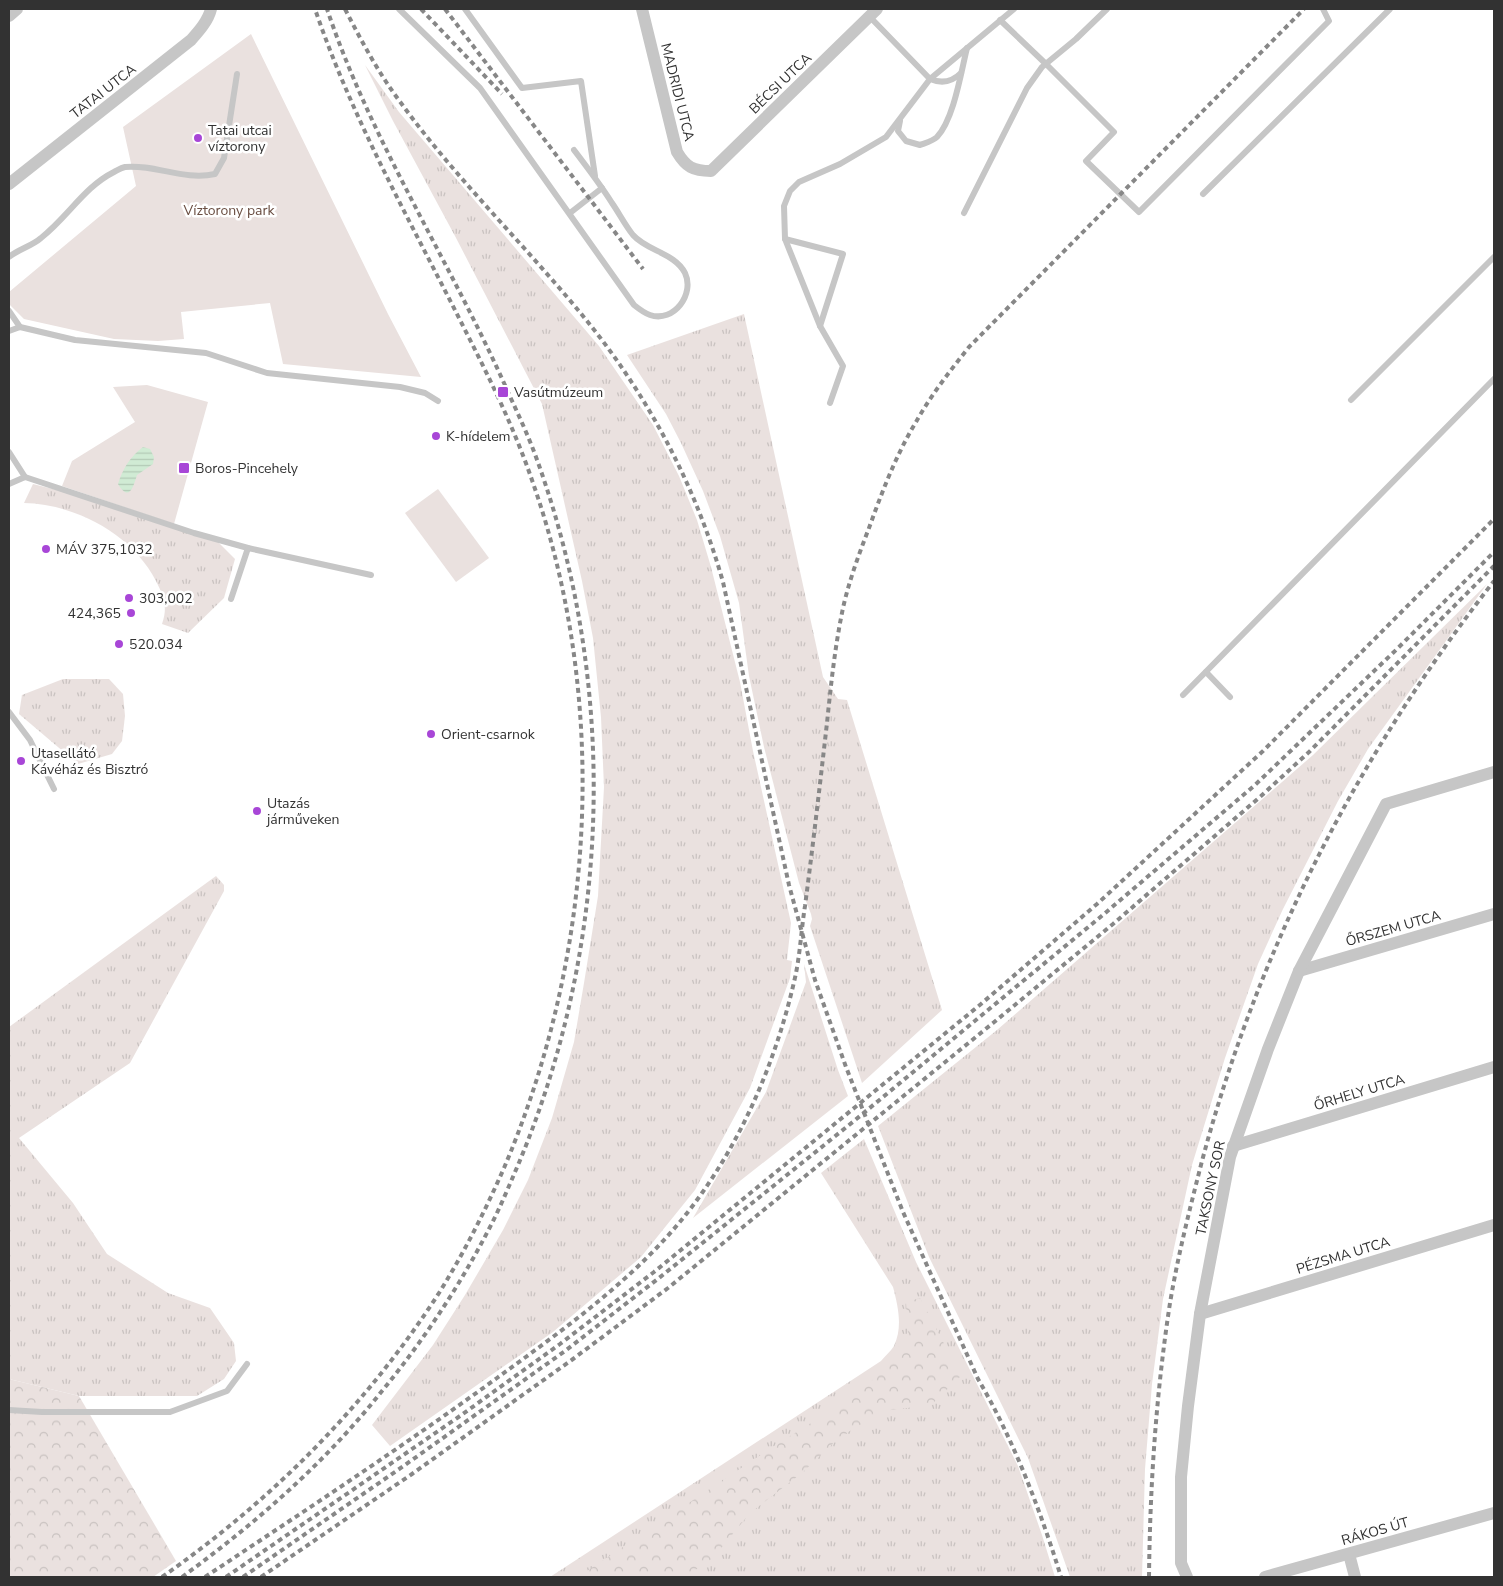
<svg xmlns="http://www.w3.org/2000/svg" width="1503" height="1586" font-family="'Nunito Sans',sans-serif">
<defs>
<pattern id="grass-tufts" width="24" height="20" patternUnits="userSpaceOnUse" patternTransform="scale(1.25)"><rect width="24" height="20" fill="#eae1df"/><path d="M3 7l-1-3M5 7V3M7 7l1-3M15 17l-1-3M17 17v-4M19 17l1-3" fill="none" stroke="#c9c2c0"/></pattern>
<pattern id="forest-crowns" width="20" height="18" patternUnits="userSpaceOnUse" patternTransform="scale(1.25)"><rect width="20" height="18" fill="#eae1df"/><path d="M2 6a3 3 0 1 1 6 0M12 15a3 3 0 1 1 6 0" fill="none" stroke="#c9c2c0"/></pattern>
<pattern id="water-rules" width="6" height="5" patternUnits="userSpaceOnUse" patternTransform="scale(1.25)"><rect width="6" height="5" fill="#d0ebd4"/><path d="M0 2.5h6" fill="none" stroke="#b3cab6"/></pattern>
</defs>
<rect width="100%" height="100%" fill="#fff"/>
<!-- grass -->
<g fill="url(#grass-tufts)">
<path d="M365 65 399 112 599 346 653 425 679 476 697 520 711 567 740 682 753 751 791 923 787 960 792 961 790 978 750 1088 695 1190 641 1257 553 1332 390 1446 372 1425 433 1345 465 1295 503 1230 528 1180 552 1118 574 1042 584 983 598 896 604 787 601 717 593 638 582 581 542 404 455 236 393 121Z"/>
<path d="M744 314 823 677 838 699 847 700 942 1010 862 1083 810 926 812 919 811 914 799 883 764 747 749 676 739 603 720 536 703 491 681 443 666 414 627 355Z"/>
<path d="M33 484 65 492 218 542 235 559 224 598 188 633 162 624C168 607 164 597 156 581 132 534 75 504 24 503Z"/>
<path d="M1487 584 1368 749 1338 801 1283 909 1258 964 1225 1058 1192 1165 1163 1299 1152 1384 1145 1469 1142 1577H1070L1028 1458 929 1257 878 1126 997 1030 1313 755Z"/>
<path d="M63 679H109L123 694 125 716 122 741 112 754 78 764 19 714 22 695Z"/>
<path d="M216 876 224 885V891L130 1063 19 1138 73 1203 107 1254 168 1293 210 1308 234 1343 236 1361 224 1379 197 1396H79L9 1379V1027Z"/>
<path d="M804 964 838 1070 848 1096 693 1218 766 1092 806 982Z"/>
<path d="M864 1139 916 1262 1018 1466 1042 1535 1055 1577H550L881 1361C885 1356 891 1351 894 1346 903 1327 898 1306 893 1287L821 1173Z"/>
</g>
<!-- forest -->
<g fill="url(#forest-crowns)">
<path d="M920 1298 961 1376 931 1405 883 1411 840 1437 802 1473 750 1513 713 1558 685 1577H578L768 1450 830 1411 870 1383 908 1334 906 1302Z"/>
<path d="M9 1379 79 1396 176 1561 153 1577H9Z"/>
</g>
<!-- green -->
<g fill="#eae1df">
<path d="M251 34 388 314 421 377 283 364 270 303 181 312 184 339 158 341 114 339 24 319 9 304V292L136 186 123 127Z"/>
<path d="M147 385 208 402 174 524 62 486 72 461 135 422 113 387Z"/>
<path d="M438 489 489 558 456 582 405 513Z"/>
</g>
<!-- water -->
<path fill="url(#water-rules)" d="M143 447 150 449 154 457 153 464 137 475C133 488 129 502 118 484 123 468 130 457 143 447Z"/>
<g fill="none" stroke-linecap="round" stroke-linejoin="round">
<!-- service -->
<g stroke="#c6c6c6" stroke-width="6">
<path d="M399 9 480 88 634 305C639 309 644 313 650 315 674 323 695 294 685 273 675 253 647 251 633 235 625 225 619 213 612 203 600 184 587 167 574 150"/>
<path d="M465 9 522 88 581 81 595 176"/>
<path d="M869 16 930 79 1014 9"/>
<path d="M1000 20 1046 64 1114 132 1086 161 1139 212 1329 21 1323 9"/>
<path d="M900 121 898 131 906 141 920 145C925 143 933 141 937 137 954 119 961 72 967 48"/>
<path d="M1203 194 1390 9"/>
<path d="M570 213 602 188"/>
<path d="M964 213 1027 88 1042 67 1076 39 1107 9"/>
<path d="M785 239 843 254 820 326"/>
<path d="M9 257C19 249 32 246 41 238 68 217 84 187 114 172 118 170 121 168 125 167 155 164 184 181 215 174L224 158 237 74"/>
<path d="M9 311 20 327"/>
<path d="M9 331 20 327 75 340 206 353 267 373 400 387 425 393 438 401"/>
<path d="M1351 400 1494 257"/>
<path d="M830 403 843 366 820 326 785 239 784 206 790 191 799 182 840 164 886 137 930 79C942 84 952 82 961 73"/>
<path d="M9 452 25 477"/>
<path d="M9 484 25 477 194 533 248 548 371 575"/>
<path d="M231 599 248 548"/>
<path d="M1206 672 1230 697"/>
<path d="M1183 695 1494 379"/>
<path d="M9 712 30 740 54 789"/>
<path d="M9 1410 42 1412H170L227 1391 247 1364"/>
</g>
<!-- minor -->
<g stroke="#c6c6c6" stroke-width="12">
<path d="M642 9 677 152C686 167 693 171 711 171L877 9"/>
<path d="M9 16 17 9"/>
<path d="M9 184 191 40C199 31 208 21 211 9"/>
<path d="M1299 971 1494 914"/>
<path d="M1233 1146 1494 1067"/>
<path d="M1200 1314 1494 1225"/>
<path d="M1349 1554 1355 1577"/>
<path d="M1187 1577 1181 1563V1477L1188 1406 1200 1314 1230 1157 1268 1049 1299 971 1386 804 1494 772"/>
<path d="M1265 1577 1494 1513"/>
</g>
<!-- rail -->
<g stroke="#878787" stroke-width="4" stroke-dasharray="5 4" stroke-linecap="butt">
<path d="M345 9C362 42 379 74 401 103 462 187 539 258 602 340 657 413 698 494 723 582L789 885 815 980 846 1067 903 1212 978 1379C1013 1438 1041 1512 1061 1577"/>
<path d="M421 9 502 94"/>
<path d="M445 9 643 269"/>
<path d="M162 1577C272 1500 366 1406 439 1293 464 1253 485 1211 504 1168 595 954 610 704 533 483 514 427 488 375 461 322 409 219 352 118 315 9"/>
<path d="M182 1577C256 1523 325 1463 382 1391 423 1341 459 1287 489 1229 500 1208 509 1186 518 1165 612 942 619 685 536 457 528 435 518 414 508 392 451 263 372 143 327 9"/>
<path d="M205 1577C303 1512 402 1447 497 1378 571 1324 649 1269 702 1193 746 1131 777 1056 794 982 800 958 801 931 805 906 813 845 820 784 827 723 831 684 835 646 843 608 849 581 859 554 869 528 882 492 896 455 916 422 931 395 950 371 969 347L1304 9"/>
<path d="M226 1577 460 1416 560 1344 654 1272 981 1004 1097 904 1263 751 1494 519"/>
<path d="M243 1577 405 1465 565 1351 659 1278 854 1121 1104 914 1255 785 1396 650 1494 552"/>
<path d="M261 1577 412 1474 573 1359 668 1288 993 1023 1113 924 1261 796 1309 752 1494 566"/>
<path d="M1149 1577C1150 1485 1156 1394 1170 1303 1178 1255 1190 1208 1202 1161 1259 947 1358 755 1494 581"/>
</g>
</g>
<!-- markers -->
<g fill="#a846d7" stroke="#fff" stroke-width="2">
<circle cx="198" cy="138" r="5"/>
<rect x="497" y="386" width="12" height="12" rx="2.5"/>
<circle cx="436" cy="436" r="5"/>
<rect x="178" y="462" width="12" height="12" rx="2.5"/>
<circle cx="46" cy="549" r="5"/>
<circle cx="129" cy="598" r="5"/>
<circle cx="131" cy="613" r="5"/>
<circle cx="119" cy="644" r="5"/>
<circle cx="431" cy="734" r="5"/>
<circle cx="21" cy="761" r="5"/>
<circle cx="257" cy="811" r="5"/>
</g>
<g text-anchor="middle" stroke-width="5" stroke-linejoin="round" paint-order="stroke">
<!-- street labels -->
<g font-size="14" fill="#323232" stroke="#fff">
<text transform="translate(780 83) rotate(-44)" y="5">BÉCSI UTCA</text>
<text transform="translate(103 91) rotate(-38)" y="5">TATAI UTCA</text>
<text transform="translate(678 92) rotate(76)" y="5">MADRIDI UTCA</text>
<text transform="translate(1393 928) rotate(-16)" y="5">ŐRSZEM UTCA</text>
<text transform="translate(1359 1092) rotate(-17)" y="5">ŐRHELY UTCA</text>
<text transform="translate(1210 1188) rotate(-78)" y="5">TAKSONY SOR</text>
<text transform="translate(1343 1255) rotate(-17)" y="5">PÉZSMA UTCA</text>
<text transform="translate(1375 1531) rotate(-16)" y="5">RÁKOS ÚT</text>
</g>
<!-- poi labels -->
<g font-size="14" fill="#323232" stroke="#fff" text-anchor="start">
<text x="208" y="135">Tatai utcai<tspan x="208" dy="16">víztorony</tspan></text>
<text x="514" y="397">Vasútmúzeum</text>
<text x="446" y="441">K-hídelem</text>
<text x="195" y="473">Boros-Pincehely</text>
<text x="56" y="554">MÁV 375,1032</text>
<text x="139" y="603">303,002</text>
<text x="121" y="618" text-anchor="end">424,365</text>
<text x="129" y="649">520.034</text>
<text x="441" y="739">Orient-csarnok</text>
<text x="31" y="758">Utasellátó<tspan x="31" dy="16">Kávéház és Bisztró</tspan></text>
<text x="267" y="808">Utazás<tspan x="267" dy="16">járműveken</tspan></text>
</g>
<!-- park labels -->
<g font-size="14" fill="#6a4e42" stroke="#fff">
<text x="229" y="215">Víztorony park</text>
</g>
</g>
<!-- border -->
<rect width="1503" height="1586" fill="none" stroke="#323232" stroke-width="20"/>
</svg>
